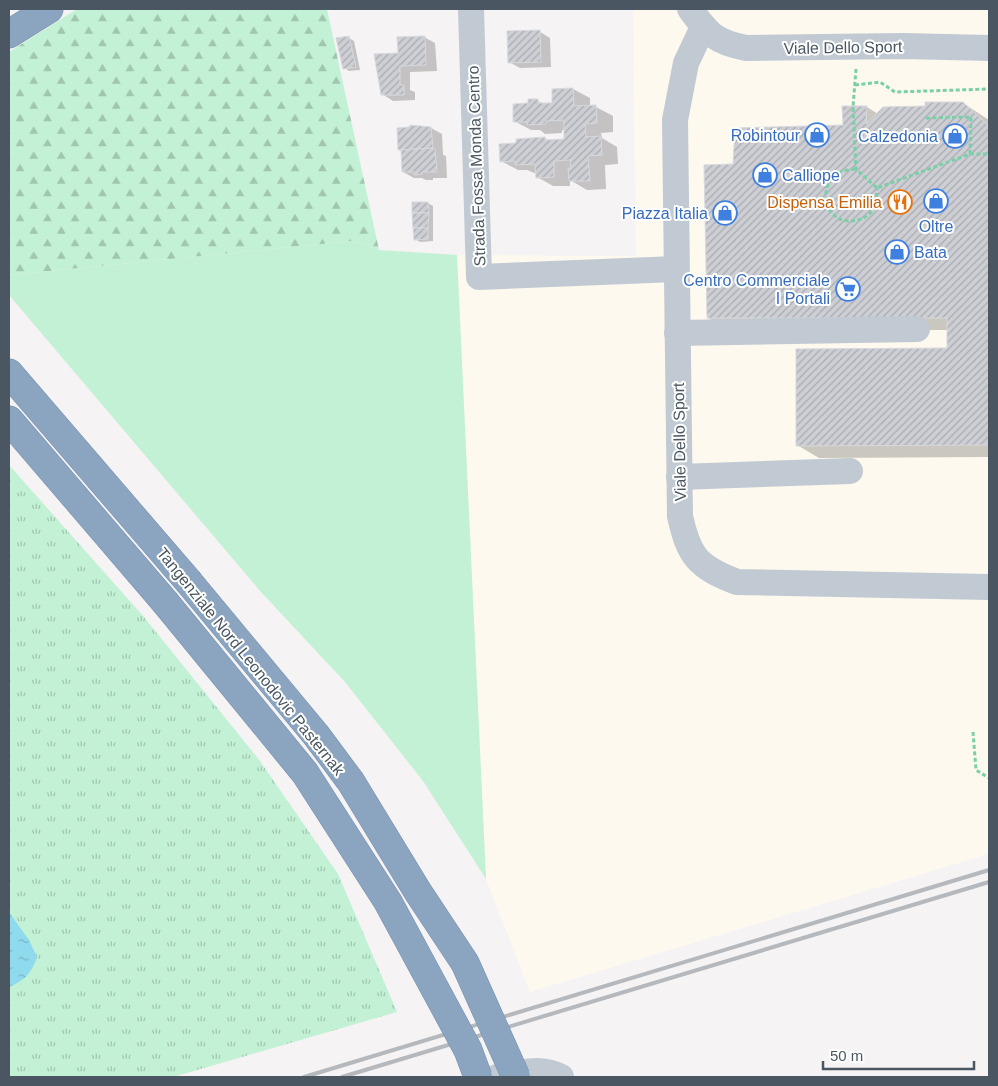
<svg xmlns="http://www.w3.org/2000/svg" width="998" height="1086" font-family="Helvetica,sans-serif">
<defs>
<pattern id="forest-firs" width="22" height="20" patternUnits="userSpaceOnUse" patternTransform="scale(1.25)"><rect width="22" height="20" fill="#c3f1d5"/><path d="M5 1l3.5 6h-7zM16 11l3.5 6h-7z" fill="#a0c6b0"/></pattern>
<pattern id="park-tufts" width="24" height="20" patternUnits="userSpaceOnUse" patternTransform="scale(1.25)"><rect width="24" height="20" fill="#c3f1d5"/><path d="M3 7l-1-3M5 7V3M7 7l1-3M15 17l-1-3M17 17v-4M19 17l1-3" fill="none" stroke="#a0c6b0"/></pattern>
<pattern id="water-ripples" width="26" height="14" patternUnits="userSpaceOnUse" patternTransform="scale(1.25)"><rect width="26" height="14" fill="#90daee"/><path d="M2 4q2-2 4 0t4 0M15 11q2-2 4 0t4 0" fill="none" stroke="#78b4c4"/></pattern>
<pattern id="building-hatch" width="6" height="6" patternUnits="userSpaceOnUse" patternTransform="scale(1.25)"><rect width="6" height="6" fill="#cdcfd5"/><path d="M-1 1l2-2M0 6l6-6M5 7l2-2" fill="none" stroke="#a8abb0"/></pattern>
</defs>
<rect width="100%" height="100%" fill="#f5f3f3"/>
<!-- commercial -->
<path fill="#fdf9ef" d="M633 9H989V854L530 992 486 879 457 255 636 256Z"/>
<!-- grass -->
<path fill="#c3f1d5" d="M352 241 379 250 457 255 486 879 423 781 345 682 261 592 9 295V275Z"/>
<!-- forest -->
<path fill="url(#forest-firs)" d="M77 9H327L379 250 352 241 9 275V52Z"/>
<!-- park -->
<path fill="url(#park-tufts)" d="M9 465 144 617 260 761 338 874 397 1012 173 1077H9Z"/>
<!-- water -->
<path fill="url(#water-ripples)" d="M9 912 29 940 37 957C31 974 25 980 9 987Z"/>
<!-- shadow -->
<g fill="#0003">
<path d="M540 32 550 38 551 67 520 68 509 62Z"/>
<path d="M424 37 435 43 437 71 410 72V90L415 92V100L393 101 382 94 399 55Z"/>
<path d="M349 38 354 41 360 70 349 71 344 68Z"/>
<path d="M573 89 590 98V107H596L613 116V132L601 133 602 138 617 147 618 164 605 165 606 189 587 190 570 180V186H553L537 177V174L527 170H518L501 161 517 144 545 138 549 141H566L565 130H562V133L545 134 540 130H531L514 121 529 105 537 100 544 105H554Z"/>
<path d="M963 103 989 120V457L819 458 797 445 948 350V330H730L708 318 734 165 844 126 843 107H867L878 114Z"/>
<path d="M431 128 442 134 443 155 446 156 447 178H433V180H426L422 178H414L403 172 402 151 399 150Z"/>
<path d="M428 203 433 206V241L420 242 415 239Z"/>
</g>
<!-- building -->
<g fill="url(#building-hatch)" stroke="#d7d9de">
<path d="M540 30 541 62 508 63 507 31Z"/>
<path d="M349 36 356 67 343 69 336 38Z"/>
<path d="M425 36 426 65 400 66V85H404V95H381L374 54 398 53 397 37Z"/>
<path d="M573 88 574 106 596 105 597 123 585 124 586 137 601 136 602 155 588 156 590 181H569L568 168H571L570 160 554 161V177L536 178 535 164 515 165V161L500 162 499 144 516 143V139L545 137V140L564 139V120L546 121V124L527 125V122H513V104L528 103V99H538V103H552V89Z"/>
<path d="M925 102H963L989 126V445L796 446V349L947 348V318H707L704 165 733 164 735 128 843 125 842 106H867L866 124 883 107 925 106Z"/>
<path d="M410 125 431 127 433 148 398 150 397 128 409 127Z"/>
<path d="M433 148 432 149H435L437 172H422V174L414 175V172H402L401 150Z"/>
<path d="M412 202H428L429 213H412Z"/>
<path d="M412 213H429L428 228H413Z"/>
<path d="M413 228H428V239L414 240Z"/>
</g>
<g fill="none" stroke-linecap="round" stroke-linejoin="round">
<!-- highway casing -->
<g stroke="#7690ad" stroke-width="29">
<g id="highway">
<path d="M9 34 49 9"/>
<path d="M9 373 188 581"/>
<path d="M9 420 165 602"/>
</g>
</g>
<!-- path -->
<g stroke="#7ad0a6" stroke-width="3" stroke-dasharray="4 2.5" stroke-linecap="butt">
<path d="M856 69 853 107 856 169 877 188 970 154H989"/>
<path d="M855 85 880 82 895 92 989 89"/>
<path d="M926 118 971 117 970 154"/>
<path d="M855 169C851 170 844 170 840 172 824 179 821 204 834 215 846 227 871 220 876 204 877 199 876 193 877 188"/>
<path d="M973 732 976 770 989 778"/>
</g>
<!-- minor -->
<g stroke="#c1cad2" stroke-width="26">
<path d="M471 9 479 277 676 269"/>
<path d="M690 9C708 33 714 42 746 48L903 46 989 48"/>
<path d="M703 27 686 63 675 120 680 516C689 557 698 567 737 582L989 587"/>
<path d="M677 333 917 329"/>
<path d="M679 477 850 471"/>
<path d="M497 1077C518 1073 541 1066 561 1077"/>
</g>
<!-- highway -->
<use href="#highway" stroke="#8ba5c1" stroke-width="28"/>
<!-- rail -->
<g stroke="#b5b8bd" stroke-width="4">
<path d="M304 1077 989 870"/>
<path d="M342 1077 989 882"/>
</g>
<!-- highway-bridge casing -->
<g stroke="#7690ad" stroke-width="29" stroke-linecap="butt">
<g id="highway-bridge">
<path d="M188 581 316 735 351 782 418 892 465 963 516 1077"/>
<path d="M165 602 305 773 388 902 468 1050 478 1077"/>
</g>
</g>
<!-- highway-bridge -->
<use href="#highway-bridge" stroke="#8ba5c1" stroke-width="28"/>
</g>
<!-- icons -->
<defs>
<g id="shop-ring" transform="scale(1.25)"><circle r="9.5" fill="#fff" stroke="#3f7fe0" stroke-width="1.5"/><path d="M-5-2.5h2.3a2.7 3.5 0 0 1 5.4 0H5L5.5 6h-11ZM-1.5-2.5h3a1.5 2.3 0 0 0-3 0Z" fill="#3f7fe0"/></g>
<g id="restaurant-ring" transform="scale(1.25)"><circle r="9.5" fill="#fff" stroke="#e8710a" stroke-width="1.5"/><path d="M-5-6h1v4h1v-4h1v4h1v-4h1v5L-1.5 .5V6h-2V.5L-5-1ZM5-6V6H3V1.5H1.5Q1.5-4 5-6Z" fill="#e8710a"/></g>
<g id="supermarket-ring" transform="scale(1.25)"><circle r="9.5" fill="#fff" stroke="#3f7fe0" stroke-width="1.5"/><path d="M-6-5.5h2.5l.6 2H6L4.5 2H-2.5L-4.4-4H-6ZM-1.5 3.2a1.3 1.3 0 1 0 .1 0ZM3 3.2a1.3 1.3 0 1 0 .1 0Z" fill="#3f7fe0"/></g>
</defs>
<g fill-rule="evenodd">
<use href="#shop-ring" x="817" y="135"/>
<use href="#shop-ring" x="955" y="136"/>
<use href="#shop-ring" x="765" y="175"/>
<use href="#shop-ring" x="936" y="201"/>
<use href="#restaurant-ring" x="900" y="202"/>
<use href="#shop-ring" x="725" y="213"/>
<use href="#shop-ring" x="897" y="252"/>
<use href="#supermarket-ring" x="848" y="289"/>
</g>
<g text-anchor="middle" stroke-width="4" stroke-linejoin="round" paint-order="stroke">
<!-- street labels -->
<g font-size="16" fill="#4a5661" stroke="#fff">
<text transform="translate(843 47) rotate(-1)" y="6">Viale Dello Sport</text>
<text transform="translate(476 166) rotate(-92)" y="6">Strada Fossa Monda Centro</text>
<text transform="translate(679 442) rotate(-91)" y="6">Viale Dello Sport</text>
<text transform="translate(251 661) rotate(51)" y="6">Tangenziale Nord Leonodovic Pasternak</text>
</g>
<!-- shop labels -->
<g font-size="16" fill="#366cbe" stroke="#fff" text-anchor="end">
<text x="800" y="141">Robintour</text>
<text x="938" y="142">Calzedonia</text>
<text x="782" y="181" text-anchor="start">Calliope</text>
<text x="708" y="219">Piazza Italia</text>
<text x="936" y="232" text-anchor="middle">Oltre</text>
<text x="914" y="258" text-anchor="start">Bata</text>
<text x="830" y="286">Centro Commerciale<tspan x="830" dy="18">I Portali</tspan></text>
</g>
<!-- food labels -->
<g font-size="16" fill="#c56008" stroke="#fff" text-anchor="end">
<text x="882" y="208">Dispensa Emilia</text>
</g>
</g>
<!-- border -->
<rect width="998" height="1086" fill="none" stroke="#4a5661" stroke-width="20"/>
<!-- scale -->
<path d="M823 1061v8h151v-8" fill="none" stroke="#4a5661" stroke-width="2.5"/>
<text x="830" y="1061" font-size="15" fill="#4a5661" stroke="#ffffff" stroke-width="4" paint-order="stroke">50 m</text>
</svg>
